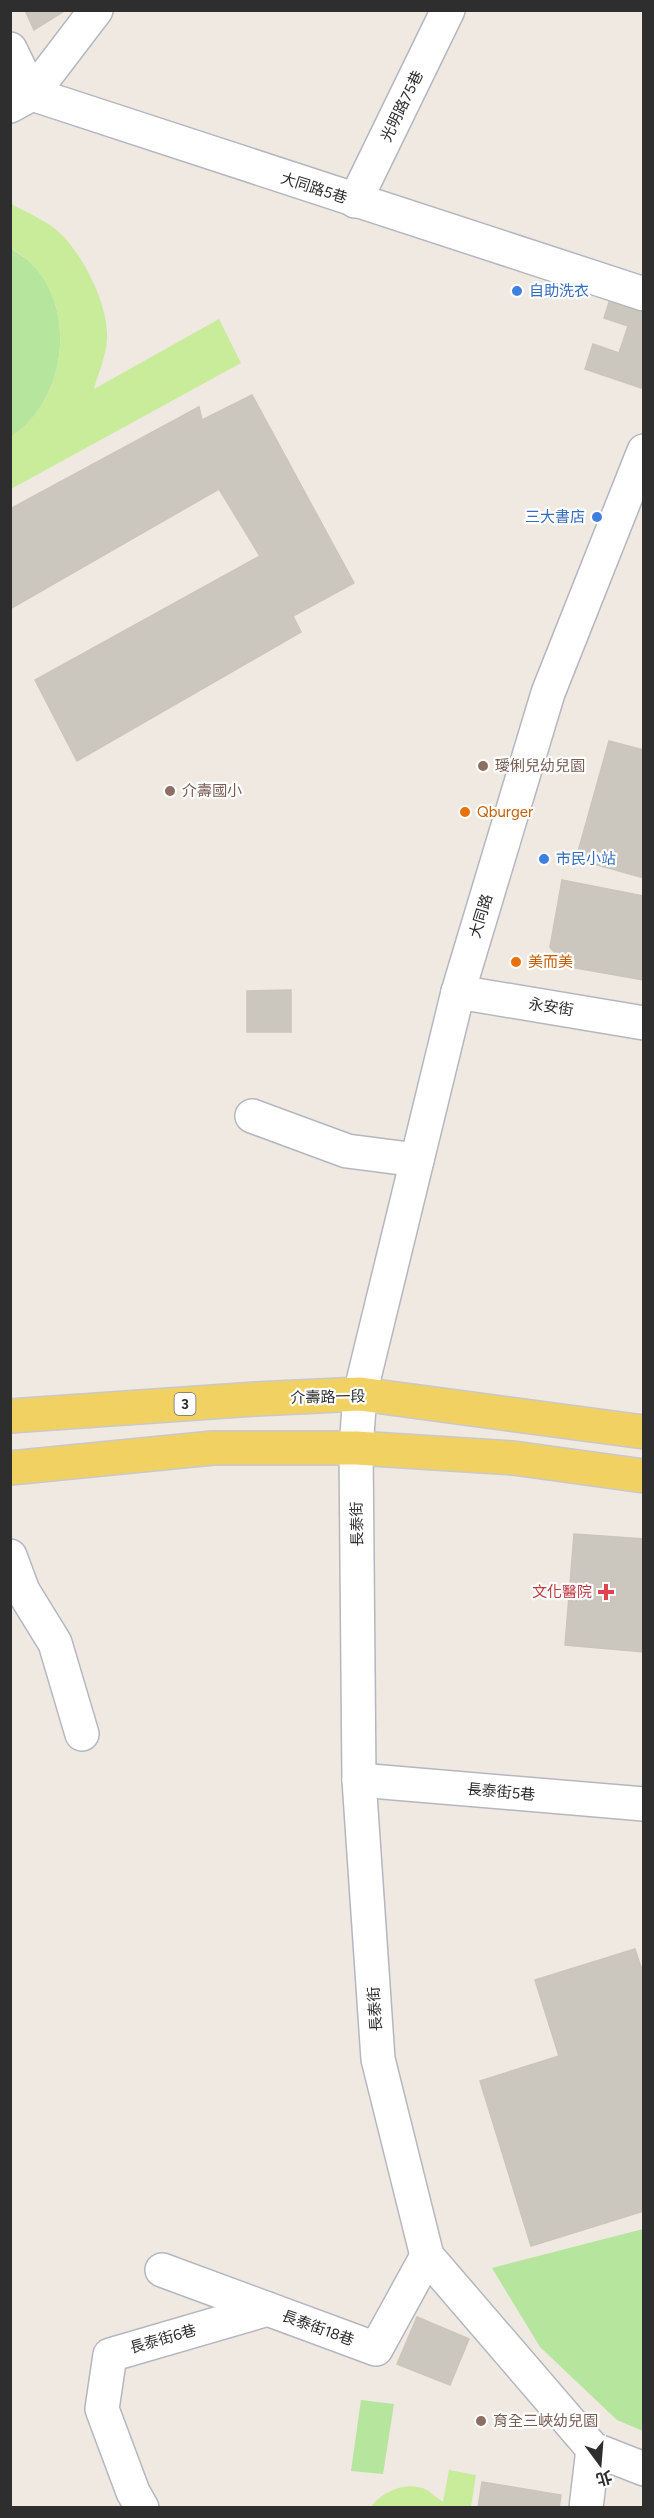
<svg xmlns="http://www.w3.org/2000/svg" width="654" height="2518" font-family="Figtree,'Noto Sans TC',sans-serif">
<rect width="100%" height="100%" fill="#efe9e1"/>
<!-- green -->
<g fill="#b6e59e">
<path d="M11 248C18 254 27 258 33 265 78 313 65 401 11 437Z"/>
<path d="M643 2229H644L643 2431 617 2420 540 2347 492 2268Z"/>
<path d="M361 2400 394 2404 383 2474 351 2471Z"/>
</g>
<!-- pitch -->
<g fill="#c9ec9a">
<path d="M11 204C28 213 48 221 62 235 85 259 109 306 107 340 106 357 98 373 94 389L219 319 241 363 11 489V437C65 401 78 314 33 265 27 258 18 253 11 248Z"/>
<path d="M449 2470 476 2475 471 2507H371C382 2491 408 2480 427 2490 432 2493 437 2498 443 2502Z"/>
</g>
<!-- building -->
<g fill="#cbc7bf" stroke="#cbc5ba" stroke-width="1.5">
<path d="M25 10H66L34 30Z"/>
<path d="M612 293 644 303V389L585 369 593 344 619 353 628 326 604 318Z"/>
<path d="M252 395 354 583 293 616 301 632 77 761 35 680 260 556 219 489 10 609V509L199 407 202 420Z"/>
<path d="M609 741 644 750V878L576 859Z"/>
<path d="M562 880 644 896V980L565 966 550 947Z"/>
<path d="M291 990V1032H247V991Z"/>
<path d="M574 1534 644 1539V1652L565 1645Z"/>
<path d="M635 1949 644 1976V2211L531 2246 480 2081 559 2056 535 1980Z"/>
<path d="M417 2317 469 2339 450 2385 397 2364Z"/>
<path d="M482 2482 561 2495 559 2508H478Z"/>
</g>
<g fill="none" stroke-linecap="round" stroke-linejoin="round">
<!-- minor casing -->
<g stroke="#b4b7c1" stroke-width="36">
<g id="minor">
<path d="M10 49 32 94 644 294"/>
<path d="M10 106 32 94 96 10"/>
<path d="M355 201 448 10"/>
<path d="M644 451 548 693 458 992 360 1394 356 1448 359 1780 378 2059 427 2256 593 2449 644 2469"/>
<path d="M458 992 644 1023"/>
<path d="M252 1116 347 1151 417 1160"/>
<path d="M10 1556 23 1591 55 1643 82 1734"/>
<path d="M359 1780 644 1804"/>
<path d="M162 2270 376 2349 427 2256"/>
<path d="M142 2508 133 2492 102 2409 110 2355 268 2309"/>
<path d="M586 2508 593 2449"/>
</g>
</g>
<!-- major casing -->
<g stroke="#c9c9c9" stroke-width="36">
<g id="major">
<path d="M10 1416 256 1399 360 1394 644 1432"/>
<path d="M10 1468 213 1448H356L513 1458 644 1476"/>
</g>
</g>
<!-- minor -->
<use href="#minor" stroke="#fff" stroke-width="33"/>
<!-- major -->
<use href="#major" stroke="#f2d163" stroke-width="33"/>
</g>
<!-- markers -->
<g fill="#3f7fe0" stroke="#fff" stroke-width="2">
<circle cx="517" cy="291" r="6"/>
<circle cx="597" cy="517" r="6"/>
<circle cx="544" cy="859" r="6"/>
</g>
<g fill="#8d6e63" stroke="#fff" stroke-width="2">
<circle cx="483" cy="766" r="6"/>
<circle cx="170" cy="791" r="6"/>
<circle cx="481" cy="2421" r="6"/>
</g>
<g fill="#e8710a" stroke="#fff" stroke-width="2">
<circle cx="465" cy="812" r="6"/>
<circle cx="516" cy="962" r="6"/>
</g>
<path fill="#e0444e" stroke="#fff" stroke-width="2" d="M603 1583h6v6h6v6h-6v6h-6v-6h-6v-6h6z"/>
<g text-anchor="middle" stroke-width="4.5" stroke-linejoin="round" paint-order="stroke">
<!-- shield labels -->
<rect fill="#fff" stroke="#6d6d6d" stroke-width="1.5" x="174.5" y="1393" width="21" height="22" rx="4.5"/>
<g font-size="14" font-weight="bold" fill="#2e2e2e">
<text x="185" y="1409">3</text>
</g>
<!-- street labels -->
<g font-size="15" fill="#2e2e2e" stroke="#fff">
<text transform="translate(402 106) rotate(-64)" y="5">光明路75巷</text>
<text transform="translate(314 188) rotate(18)" y="5">大同路5巷</text>
<text transform="translate(481 916) rotate(-73)" y="5">大同路</text>
<text transform="translate(551 1007) rotate(9)" y="5">永安街</text>
<text transform="translate(328 1397) rotate(-1)" y="5">介壽路一段</text>
<text transform="translate(357 1524) rotate(-91)" y="5">長泰街</text>
<text transform="translate(501 1792) rotate(5)" y="5">長泰街5巷</text>
<text transform="translate(375 2009) rotate(-94)" y="5">長泰街</text>
<text transform="translate(318 2328) rotate(20)" y="5">長泰街18巷</text>
<text transform="translate(163 2339) rotate(-16)" y="5">長泰街6巷</text>
</g>
<!-- shop labels -->
<g font-size="15" fill="#366cbe" stroke="#fff" text-anchor="start">
<text x="529" y="296">自助洗衣</text>
<text x="585" y="522" text-anchor="end">三大書店</text>
<text x="556" y="864">市民小站</text>
</g>
<!-- education labels -->
<g font-size="15" fill="#785e54" stroke="#fff" text-anchor="start">
<text x="495" y="771">璦俐兒幼兒園</text>
<text x="182" y="796">介壽國小</text>
<text x="493" y="2426">育全三峽幼兒園</text>
</g>
<!-- food labels -->
<g font-size="15" fill="#c56008" stroke="#fff" text-anchor="start">
<text x="477" y="817">Qburger</text>
<text x="528" y="967">美而美</text>
</g>
<!-- health labels -->
<g font-size="15" fill="#be3a42" stroke="#fff" text-anchor="end">
<text x="592" y="1597">文化醫院</text>
</g>
</g>
<!-- border -->
<rect width="654" height="2518" fill="none" stroke="#2e2e2e" stroke-width="24"/>
<!-- north arrow -->
<g transform="translate(600 2464) rotate(164)" stroke="#ffffff" stroke-width="4.5" paint-order="stroke">
<path d="M0-4.5L10 22L0 15L-10 22Z" fill="#2e2e2e"/>
<text y="-9" font-size="16" font-weight="bold" text-anchor="middle" fill="#2e2e2e">北</text>
</g>
</svg>
